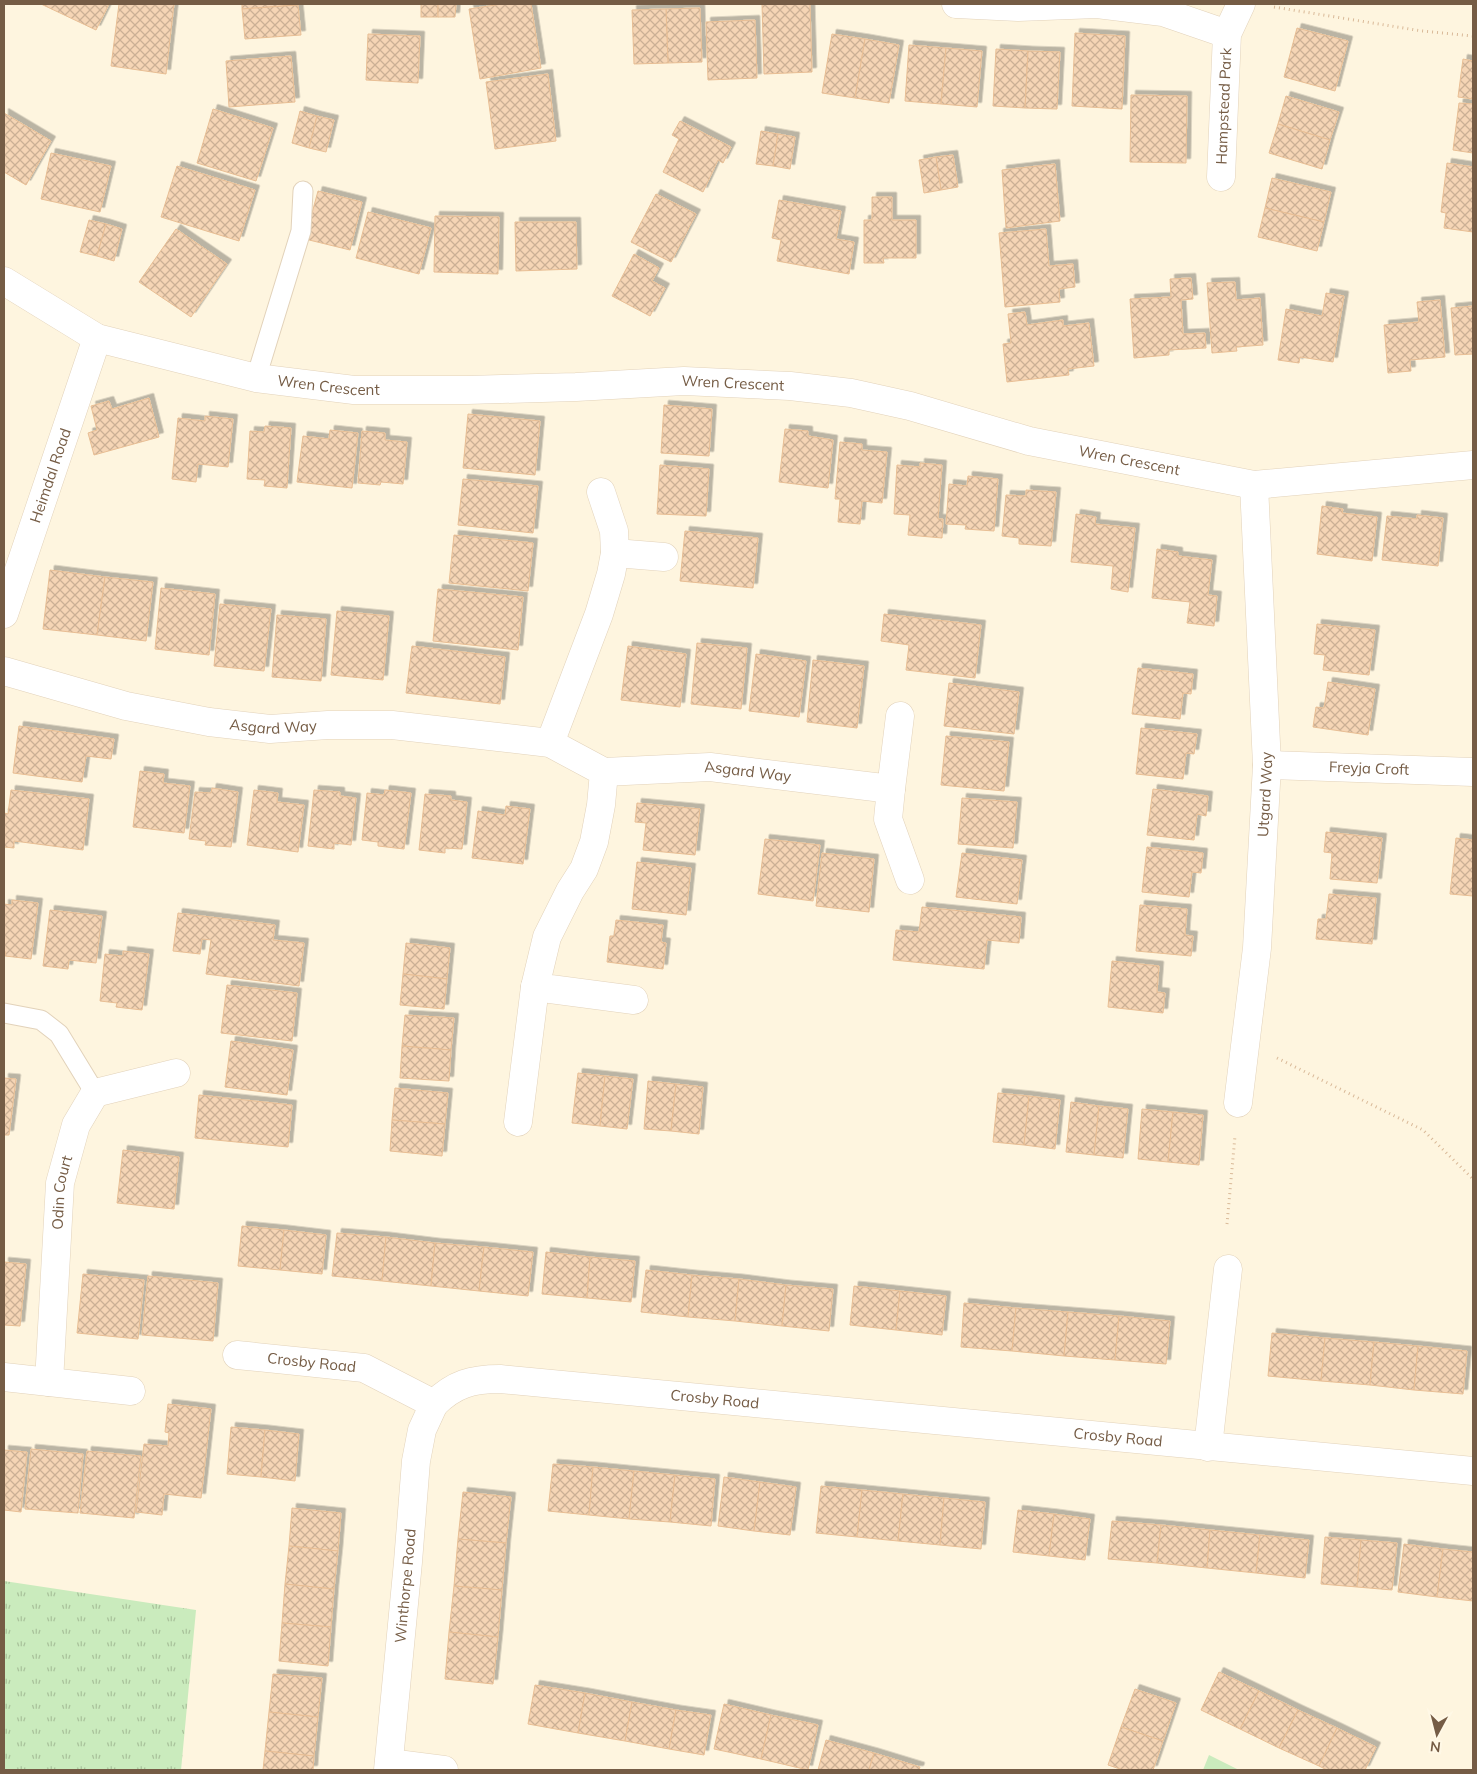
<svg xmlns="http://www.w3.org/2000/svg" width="1477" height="1774" font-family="Mulish,sans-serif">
<defs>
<pattern id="park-tufts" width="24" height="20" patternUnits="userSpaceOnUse" patternTransform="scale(1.25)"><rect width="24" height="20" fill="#caebbd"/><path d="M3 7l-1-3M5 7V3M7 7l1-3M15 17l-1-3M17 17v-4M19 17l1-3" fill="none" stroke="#a9c29b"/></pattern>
<pattern id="building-cross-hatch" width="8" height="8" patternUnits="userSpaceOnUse" patternTransform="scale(1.25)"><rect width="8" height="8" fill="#f5d5b5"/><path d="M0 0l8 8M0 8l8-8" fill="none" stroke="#cbb095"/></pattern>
<filter id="shadow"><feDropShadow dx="4.5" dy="-4.5" stdDeviation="0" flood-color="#0004"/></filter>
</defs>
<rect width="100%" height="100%" fill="#fef5df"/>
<!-- green -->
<path fill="#caebbd" d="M1209 1755 1239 1770H1203Z"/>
<!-- park -->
<path fill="url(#park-tufts)" d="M4 1581 196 1610 181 1770H4Z"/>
<!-- building -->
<g fill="url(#building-cross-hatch)" stroke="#e8be94" filter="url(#shadow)">
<path d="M41 4H109L96 30Z"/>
<path d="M119 4H174L166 74 111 66Z"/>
<path d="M242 4H298V5L242 9Z"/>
<rect x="421" y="4" width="17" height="13"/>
<path d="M438 4H456L455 17H438Z"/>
<path d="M502 4H531L541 68 480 79 469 9Z"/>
<path d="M762 4H810L812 72 764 74Z"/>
<path d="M298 5 301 35 245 39 242 9Z"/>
<path d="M700 8 702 62 668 63 666 9Z"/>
<path d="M666 9 668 63 634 64 632 10Z"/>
<path d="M755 20 757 78 708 80 706 22Z"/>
<path d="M1297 28 1348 41 1335 91 1284 77Z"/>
<path d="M1075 33 1125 36 1122 109 1072 106Z"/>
<path d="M368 34 420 36 418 83 366 80Z"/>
<path d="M832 34 865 39 855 98 822 93Z"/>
<path d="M865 39 899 45 889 103 855 98Z"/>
<path d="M909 45 946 48 941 104 905 101Z"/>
<path d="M946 48 982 51 977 107 941 104Z"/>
<path d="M996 49 1028 51 1025 108 993 106Z"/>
<path d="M1028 51 1060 52 1057 109 1025 108Z"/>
<path d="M291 56 295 102 229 107 226 61Z"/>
<path d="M1463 59 1473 61V99L1458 97Z"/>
<path d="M548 74 556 141 495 149 486 82Z"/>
<path d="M1131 95 1187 96 1186 163 1130 162Z"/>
<path d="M1286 96 1339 112 1330 140 1278 124Z"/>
<path d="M1459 103 1473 104V153L1453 150Z"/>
<path d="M213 109 273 128 256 181 197 163Z"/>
<path d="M300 111 317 116 309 148 292 143Z"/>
<path d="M4 113 51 141 26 185 4 172Z"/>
<path d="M317 116 334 120 326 152 309 148Z"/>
<path d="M680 121 731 147 723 163 718 160 703 192 663 172 679 139 672 135Z"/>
<path d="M1278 124 1330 140 1322 169 1269 153Z"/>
<path d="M761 131 778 134 773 166 756 164Z"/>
<path d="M778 134 795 137 790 169 773 166Z"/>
<path d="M51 153 111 166 100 212 41 199Z"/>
<path d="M953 155 958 187 941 190 936 157Z"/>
<path d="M936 157 941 190 924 193 919 160Z"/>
<path d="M1447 163 1473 167V232L1444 228 1446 213 1441 212Z"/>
<path d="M1055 164 1060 221 1006 228 1002 170Z"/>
<path d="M177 166 255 190 239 241 161 217Z"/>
<path d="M1272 178 1331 192 1324 222 1265 208Z"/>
<path d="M318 191 362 202 350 250 305 239Z"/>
<path d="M656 194 696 214 671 262 631 242Z"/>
<path d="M872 197H892V220H916V258H883L884 263H864V220H872Z"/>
<path d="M779 200 841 211 836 239 854 242 849 274 777 261 781 240 772 238Z"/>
<path d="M1265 208 1324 222 1317 251 1258 237Z"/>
<path d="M368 212 431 228 419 274 356 258Z"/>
<path d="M435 216 499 217 498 274 434 272Z"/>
<path d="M89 220 106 224 97 256 80 252Z"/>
<path d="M515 222H576L577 269 516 271Z"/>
<path d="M106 224 122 229 114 261 97 256Z"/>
<path d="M176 229 227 264 191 317 139 282Z"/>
<path d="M1046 229 1049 266 1073 264 1075 287 1059 289 1060 302 1005 307 999 233Z"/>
<path d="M634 254 659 268 652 281 665 288 650 316 612 296Z"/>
<path d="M1191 278 1193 299 1181 300 1183 334 1205 333 1206 348 1169 350V355L1134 358 1130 299 1171 297 1170 279Z"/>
<path d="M1235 282 1236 300 1260 298 1263 345 1236 347 1237 351 1212 353 1207 283Z"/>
<path d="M1326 293 1344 296 1333 362 1300 357 1299 363 1278 360 1286 309 1322 316Z"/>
<path d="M1440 300 1445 357 1410 360 1411 371 1388 373 1384 325 1419 322 1417 302Z"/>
<path d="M1473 306V354L1455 355 1451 308Z"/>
<path d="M1025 312 1027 325 1063 320V326L1089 323 1094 366 1068 369 1069 375 1007 382 1003 344 1011 343 1008 314Z"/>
<path d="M149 398 159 437 94 455 88 433 97 430 91 406 109 401 112 409Z"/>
<path d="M664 405 712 409 709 456 661 453Z"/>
<path d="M468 414 540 421 535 475 463 468Z"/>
<path d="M205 416 233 419 228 467 198 464 196 482 172 479 178 418 205 421Z"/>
<path d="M265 426 291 428 287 488 264 486 265 480 247 479 250 431 264 432Z"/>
<path d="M785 429 808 431V436L833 440 828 488 779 482Z"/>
<path d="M330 430 358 433 352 488 297 482 303 436 329 439Z"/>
<path d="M362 431 385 433V440L407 442 403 484 381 482 380 485 358 483Z"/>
<path d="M840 442 862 444V450L887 452 882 503 862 501 860 524 838 522 840 499H835Z"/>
<path d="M920 463 942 465 938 519H943L942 538 908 535 910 515 894 514 897 465 920 467Z"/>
<path d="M660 465 709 469 706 516 657 514Z"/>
<path d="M968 476 998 479 994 531 965 529 966 525 946 524 949 484 967 486Z"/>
<path d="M463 479 538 486 533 533 458 525Z"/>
<path d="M1026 490 1056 492 1051 546 1019 544V538L1002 536 1006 495 1026 496Z"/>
<path d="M1322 506 1343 509 1342 513 1377 517 1372 561 1317 554Z"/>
<path d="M1076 514 1096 517 1095 524 1135 528 1128 592 1111 589 1113 566 1071 562Z"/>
<path d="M1417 515 1443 518 1438 566 1382 560 1387 516 1417 519Z"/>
<path d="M685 531 758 538 753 588 680 581Z"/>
<path d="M454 535 533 543 528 591 449 583Z"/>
<path d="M1157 549 1178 552V556L1212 560 1208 595 1217 596 1214 626 1187 623 1190 602 1152 598Z"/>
<path d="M50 570 105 577 97 635 43 629Z"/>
<path d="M105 577 153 582 146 641 97 635Z"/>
<path d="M161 588 215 594 209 655 155 649Z"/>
<path d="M438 589 523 597 518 650 433 641Z"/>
<path d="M220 604 271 609 264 671 214 666Z"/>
<path d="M337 611 389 616 383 680 331 675Z"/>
<path d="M884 614 981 625 975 678 906 670 909 645 881 641Z"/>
<path d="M277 615 326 619 321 681 272 677Z"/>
<path d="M1317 624 1375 630 1369 675 1323 670 1325 655 1314 654Z"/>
<path d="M697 643 747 648 741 709 691 704Z"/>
<path d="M412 646 505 657 500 704 406 693Z"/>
<path d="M628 646 686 654 680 707 621 700Z"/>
<path d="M756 654 806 661 799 717 749 711Z"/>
<path d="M813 660 864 666 857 728 807 722Z"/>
<path d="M1138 668 1193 674 1191 694 1183 693 1180 719 1132 714Z"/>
<path d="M1328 682 1375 689 1368 735 1313 727 1316 707 1324 708Z"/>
<path d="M949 683 1019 692 1014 734 944 726Z"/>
<path d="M19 726 114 739 111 759 86 756 82 782 13 773Z"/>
<path d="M1141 728 1197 734 1194 754 1186 753 1183 779 1136 774Z"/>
<path d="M946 736 1009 742 1004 791 941 785Z"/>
<path d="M140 771 164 774 163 783 190 786 184 833 133 827Z"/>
<path d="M212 788 238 792 231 847 205 845 206 841 189 839 195 792 211 793Z"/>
<path d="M1153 789 1208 796 1206 816 1197 814 1194 840 1147 835Z"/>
<path d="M11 790 89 799 83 850 14 841V848L4 847V813L8 814Z"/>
<path d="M254 790 278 793 277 802 304 805 298 852 247 845Z"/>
<path d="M314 790 340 792V796L356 798 351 845 334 843V849L308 846Z"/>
<path d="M385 790 411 793 404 849 378 846V842L362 840 367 793 384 795Z"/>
<path d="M425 794 451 796V800L467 802 462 849 445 848V853L419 850Z"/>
<path d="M962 798 1017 802 1013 848 958 844Z"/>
<path d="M637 803 700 809 695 855 643 850 646 823 635 822Z"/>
<path d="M506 806 530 809 523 864 472 858 478 811 505 815Z"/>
<path d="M1326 832 1382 838 1377 883 1330 879 1332 853 1324 852Z"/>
<path d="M1456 838 1473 840V896L1450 894Z"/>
<path d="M765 839 820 845 813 901 758 894Z"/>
<path d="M1147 847 1203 853 1201 873 1192 872 1189 897 1142 892Z"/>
<path d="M822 853 874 859 869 912 816 906Z"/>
<path d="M962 853 1022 860 1017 904 956 897Z"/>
<path d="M637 862 691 868 686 915 632 909Z"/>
<path d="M1329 894 1376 898 1372 944 1316 939 1318 919H1326Z"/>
<path d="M12 900 38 903 31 959 5 956 6 952H4V904L12 905Z"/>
<path d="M1140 905 1187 909 1185 935 1193 936 1191 956 1136 951Z"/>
<path d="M922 907 1021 917 1019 943 987 940 984 969 893 960 896 930 919 932Z"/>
<path d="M50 910 102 916 96 963 69 960 68 969 43 966Z"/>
<path d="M178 913 275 925 273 940 304 943 299 986 206 974 211 940 202 939 200 954 173 951Z"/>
<path d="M616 920 663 925 661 942 666 943 663 969 607 962 610 936H614Z"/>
<path d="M406 943 450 948 447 979 403 974Z"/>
<path d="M123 951 149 954 142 1010 116 1007 117 1003 100 1001 105 954 123 956Z"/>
<path d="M1112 961 1159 966 1157 992 1165 993 1163 1013 1108 1007Z"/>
<path d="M403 974 447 979 444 1009 400 1005Z"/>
<path d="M227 985 297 993 292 1041 221 1033Z"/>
<path d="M405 1015 454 1018 451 1050 402 1046Z"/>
<path d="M231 1041 293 1050 287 1095 225 1087Z"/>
<path d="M402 1046 451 1050 449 1081 400 1078Z"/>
<path d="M578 1073 605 1076 600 1126 572 1123Z"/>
<path d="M605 1076 633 1079 627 1129 600 1126Z"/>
<path d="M4 1078 16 1079 9 1135H4Z"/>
<path d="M648 1081 676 1084 671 1131 644 1129Z"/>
<path d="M676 1084 703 1087 699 1134 671 1131Z"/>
<path d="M395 1088 448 1093 445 1124 392 1120Z"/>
<path d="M998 1093 1029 1096 1024 1145 993 1142Z"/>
<path d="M199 1095 292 1105 288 1147 195 1138Z"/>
<path d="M1029 1096 1060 1100 1055 1149 1024 1145Z"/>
<path d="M1071 1102 1099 1106 1094 1155 1066 1152Z"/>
<path d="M1099 1106 1128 1109 1123 1158 1094 1155Z"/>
<path d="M1142 1109 1173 1112 1168 1162 1138 1159Z"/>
<path d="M1173 1112 1203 1115 1199 1165 1168 1162Z"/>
<path d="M392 1120 445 1124 442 1156 390 1151Z"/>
<path d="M123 1150 179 1157 174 1209 117 1203Z"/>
<path d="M242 1226 284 1230 280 1270 238 1266Z"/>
<path d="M284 1230 326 1235 322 1274 280 1270Z"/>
<path d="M337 1233 386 1237 382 1281 332 1276Z"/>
<path d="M386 1237 435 1243 431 1286 382 1281Z"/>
<path d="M435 1243 484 1247 479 1291 431 1286Z"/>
<path d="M484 1247 533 1252 528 1296 479 1291Z"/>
<path d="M546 1252 590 1257 587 1298 542 1294Z"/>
<path d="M590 1257 635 1261 631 1302 587 1298Z"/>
<path d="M4 1262 26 1264 20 1326 4 1325Z"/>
<path d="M646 1270 692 1275 688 1317 641 1312Z"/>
<path d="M83 1274 144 1280 138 1339 77 1333Z"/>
<path d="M692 1275 739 1279 735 1321 688 1317Z"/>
<path d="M148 1276 218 1283 213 1341 142 1335Z"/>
<path d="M739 1279 786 1285 782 1326 735 1321Z"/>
<path d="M786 1285 833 1289 829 1331 782 1326Z"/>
<path d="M854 1286 900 1291 896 1330 850 1325Z"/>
<path d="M900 1291 946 1296 942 1335 896 1330Z"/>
<path d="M964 1303 1016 1308 1012 1351 961 1347Z"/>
<path d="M1016 1308 1068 1312 1064 1356 1012 1351Z"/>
<path d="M1068 1312 1119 1316 1115 1360 1064 1356Z"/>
<path d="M1119 1316 1170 1321 1166 1364 1115 1360Z"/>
<path d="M1272 1333 1325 1338 1321 1381 1268 1376Z"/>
<path d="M1325 1338 1374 1342 1370 1385 1321 1381Z"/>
<path d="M1374 1342 1418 1346 1414 1390 1370 1385Z"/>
<path d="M1418 1346 1467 1351 1463 1394 1414 1390Z"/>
<path d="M168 1404 211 1409 201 1498 164 1494 162 1515 136 1512 144 1444 168 1446 169 1433 165 1432Z"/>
<path d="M231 1427 265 1430 261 1477 227 1474Z"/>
<path d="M265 1430 299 1434 295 1481 261 1477Z"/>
<path d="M31 1449 83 1454 78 1513 25 1509Z"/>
<path d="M4 1450 27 1452 21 1512 4 1510Z"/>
<path d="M87 1451 141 1456 134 1518 80 1513Z"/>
<path d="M553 1464 593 1467 589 1515 548 1511Z"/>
<path d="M593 1467 634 1471 629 1519 589 1515Z"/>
<path d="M634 1471 675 1475 670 1522 629 1519Z"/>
<path d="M675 1475 715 1479 711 1526 670 1522Z"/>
<path d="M724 1477 760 1482 754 1531 718 1526Z"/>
<path d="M760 1482 796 1487 790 1535 754 1531Z"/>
<path d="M821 1486 862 1490 857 1537 816 1533Z"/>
<path d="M862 1490 903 1494 898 1541 857 1537Z"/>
<path d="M463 1492 511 1497 506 1543 458 1539Z"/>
<path d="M903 1494 944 1498 940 1545 898 1541Z"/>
<path d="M944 1498 985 1502 981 1549 940 1545Z"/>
<path d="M292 1508 341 1513 338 1551 289 1546Z"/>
<path d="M1018 1510 1054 1514 1049 1556 1013 1552Z"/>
<path d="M1054 1514 1090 1519 1085 1560 1049 1556Z"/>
<path d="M1112 1521 1161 1525 1157 1563 1108 1559Z"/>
<path d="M1161 1525 1210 1530 1207 1568 1157 1563Z"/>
<path d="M1210 1530 1260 1535 1256 1573 1207 1568Z"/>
<path d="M1260 1535 1309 1540 1305 1578 1256 1573Z"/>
<path d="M1325 1537 1361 1540 1357 1587 1321 1584Z"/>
<path d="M458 1539 506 1543 502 1590 454 1586Z"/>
<path d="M1361 1540 1397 1543 1392 1590 1357 1587Z"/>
<path d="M1404 1544 1443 1549 1437 1597 1398 1592Z"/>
<path d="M289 1546 338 1551 334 1589 285 1584Z"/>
<path d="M1443 1549 1473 1552V1601L1437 1597Z"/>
<path d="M285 1584 334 1589 331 1627 282 1623Z"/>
<path d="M454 1586 502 1590 498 1637 449 1632Z"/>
<path d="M282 1623 331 1627 328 1666 279 1661Z"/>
<path d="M449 1632 498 1637 493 1684 445 1679Z"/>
<path d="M1219 1672 1259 1691 1240 1729 1201 1710Z"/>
<path d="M273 1674 322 1678 318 1717 269 1712Z"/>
<path d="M535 1685 585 1693 578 1733 528 1724Z"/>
<path d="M1135 1689 1176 1703 1163 1741 1121 1727Z"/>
<path d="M1259 1691 1298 1710 1279 1748 1240 1729Z"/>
<path d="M585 1693 632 1702 625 1741 578 1733Z"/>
<path d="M632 1702 676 1710 669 1749 625 1741Z"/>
<path d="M724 1704 771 1715 761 1759 714 1749Z"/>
<path d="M676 1710 711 1715 704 1755 669 1749Z"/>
<path d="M1298 1710 1337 1728 1319 1766 1279 1748Z"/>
<path d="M269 1712 318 1717 314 1756 265 1751Z"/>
<path d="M771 1715 818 1725 808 1770 761 1759Z"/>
<path d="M1121 1727 1163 1741 1153 1770H1123L1108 1765Z"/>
<path d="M1337 1728 1376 1747 1365 1770H1327L1319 1766Z"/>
<path d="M826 1740 874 1753 869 1770H818Z"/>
<path d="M265 1751 314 1756 313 1770H263Z"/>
<path d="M874 1753 920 1767 919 1770H869Z"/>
</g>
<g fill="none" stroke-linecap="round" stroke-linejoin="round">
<!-- lane casing -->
<g stroke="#e2d2ba" stroke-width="21">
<g id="lane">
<path d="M256 378 301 231 303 191"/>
<path d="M4 1013 41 1020 59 1034 95 1093"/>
</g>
</g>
<!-- street casing -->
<g stroke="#e2d2ba" stroke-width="29">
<g id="street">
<path d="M956 4 1018 7 1097 4 1163 12 1227 34"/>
<path id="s1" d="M1221 177 1227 34 1241 4"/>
<path id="s2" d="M4 281 97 338 256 378 354 390H467L576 387 684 381 790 386 851 393 910 406 1029 441 1254 485 1473 465"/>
<path d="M615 553 664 557"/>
<path id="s3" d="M4 614 97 338"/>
<path id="s4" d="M4 671 126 706 209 722 270 729 328 725H392L550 743 604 772 601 805 594 842 584 869 570 891 547 937 535 987 634 1000"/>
<path d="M550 743 599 614 611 574 615 553 614 531 601 492"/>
<path id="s5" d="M1267 765 1473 772"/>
<path id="s6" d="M604 772 710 767 891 789 900 716"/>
<path d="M891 789 888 819 910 880"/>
<path id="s7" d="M1238 1103 1257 948 1267 765 1254 485"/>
<path d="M518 1122 535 987"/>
<path id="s8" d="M237 1355 364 1368 434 1404C454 1384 472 1379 500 1379L1473 1471"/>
<path d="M4 1377 131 1391"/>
<path id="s9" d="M49 1382 60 1183 76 1125 95 1093 176 1073"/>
<path d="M1208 1447 1228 1269"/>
<path d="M389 1763 444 1770"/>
<path id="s10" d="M388 1770 408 1562 416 1461 422 1430 434 1404"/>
</g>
</g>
<!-- path -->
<g stroke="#d9b998" stroke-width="3" stroke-dasharray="1 4" stroke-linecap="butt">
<path d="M1274 7 1422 31 1473 36"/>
<path d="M1277 1058 1423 1130 1473 1179"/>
<path d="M1227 1224 1235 1136"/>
</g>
<!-- lane -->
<use href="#lane" stroke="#fff" stroke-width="19"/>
<!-- street -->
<use href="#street" stroke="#fff" stroke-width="28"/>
</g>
<g text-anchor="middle" stroke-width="4" stroke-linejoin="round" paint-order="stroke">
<!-- street labels -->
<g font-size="15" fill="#755c45" stroke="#fff8e6">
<text dy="5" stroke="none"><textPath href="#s1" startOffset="71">Hampstead Park</textPath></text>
<text dy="5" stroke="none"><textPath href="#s2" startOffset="751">Wren Crescent</textPath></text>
<text dy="5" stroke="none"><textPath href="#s2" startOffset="346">Wren Crescent</textPath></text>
<text dy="5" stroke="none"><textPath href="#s2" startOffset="1156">Wren Crescent</textPath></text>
<text dy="5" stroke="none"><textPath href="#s3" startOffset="146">Heimdal Road</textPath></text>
<text dy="5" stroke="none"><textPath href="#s4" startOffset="276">Asgard Way</textPath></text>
<text dy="5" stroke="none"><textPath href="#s5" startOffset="102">Freyja Croft</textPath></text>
<text dy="5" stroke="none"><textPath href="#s6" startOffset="144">Asgard Way</textPath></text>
<text dy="5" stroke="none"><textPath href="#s7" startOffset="310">Utgard Way</textPath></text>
<text dy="5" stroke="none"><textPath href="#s9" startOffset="190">Odin Court</textPath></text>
<text dy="5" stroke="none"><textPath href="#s8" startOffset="75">Crosby Road</textPath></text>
<text dy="5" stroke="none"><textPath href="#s8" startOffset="495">Crosby Road</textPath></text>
<text dy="5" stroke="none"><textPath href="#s8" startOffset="900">Crosby Road</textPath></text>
<text dy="5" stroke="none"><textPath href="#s10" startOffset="185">Winthorpe Road</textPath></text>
</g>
</g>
<!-- border -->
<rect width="1477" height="1774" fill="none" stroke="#755c45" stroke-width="10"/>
<!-- north arrow -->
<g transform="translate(1437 1734) rotate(187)" stroke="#fff8e6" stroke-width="4" paint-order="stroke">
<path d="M0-4L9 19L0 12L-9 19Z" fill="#755c45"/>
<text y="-8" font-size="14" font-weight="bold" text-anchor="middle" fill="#755c45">N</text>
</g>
</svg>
